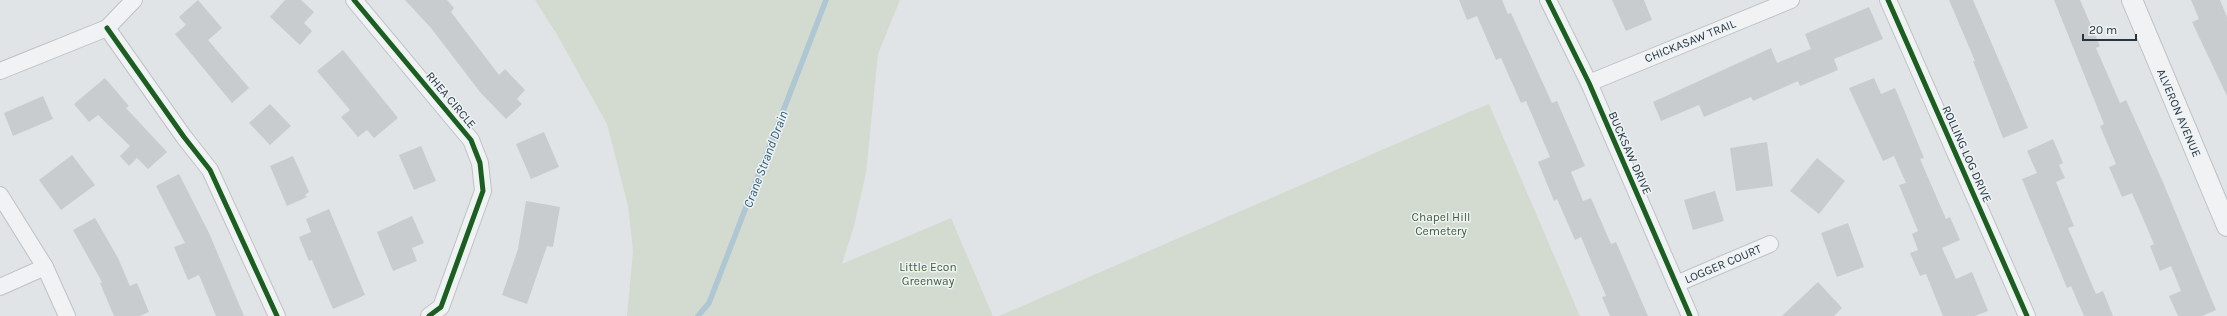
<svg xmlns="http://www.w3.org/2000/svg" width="2227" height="316" font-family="Karla,sans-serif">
<rect width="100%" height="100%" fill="#e1e4e6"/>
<!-- green -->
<g fill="#d3dbd1">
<path d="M535 0H900L878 54 866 173 854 226 842 264 951 218 993 316H627L633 251 628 206 607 124 556 33Z"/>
<path d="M1489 104 1580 316H999L1474 110Z"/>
</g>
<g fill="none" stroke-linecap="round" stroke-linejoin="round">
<!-- stream -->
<path stroke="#aec7d3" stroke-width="5.5" d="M698 316 709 303 826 0"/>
</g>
<!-- building -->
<g fill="#c9ccce">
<path d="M198 0 222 28 208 40 249 88 232 103 175 34 186 25 179 17Z"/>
<path d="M285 0H301L314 12 304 23 312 31 300 45 270 17Z"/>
<path d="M405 0H447L454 8 451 12 499 75 505 69 525 90 517 99 522 104 506 119 480 92 431 28Z"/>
<path d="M1459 0H1502L1508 14 1511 13 1552 103 1557 101 1585 166 1571 172 1583 201 1591 198 1611 244 1616 242 1648 316H1610L1602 297 1606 296 1581 237 1575 240 1557 199 1554 201 1538 162 1550 157 1526 101 1521 103 1501 58 1496 60 1477 16 1467 20Z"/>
<path d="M1612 0H1644L1652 20 1626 31Z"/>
<path d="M1949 0H1973L2028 128 2003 138 1973 61H1975Z"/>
<path d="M2054 0H2080L2100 46 2096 48 2120 103 2126 100 2162 180 2216 310 2202 316H2178L2169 296 2181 291 2171 266 2160 271 2150 246 2154 244 2132 193 2122 197 2109 167 2116 164 2100 126 2104 124Z"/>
<path d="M2191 0H2220L2227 17V96L2192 22 2199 19Z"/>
<path d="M1869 7 1883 39 1834 59 1838 70 1800 86 1798 81 1753 101 1751 97 1704 117 1699 105 1661 121 1653 102 1771 48 1777 63 1811 49 1805 34Z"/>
<path d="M343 50 398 118 374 138 367 130 358 137 341 117 350 110 317 71Z"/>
<path d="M105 78 129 106 126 108 167 152 148 169 137 158 129 166 120 156 130 146 98 115 89 122 74 104Z"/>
<path d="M1874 78 1881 94 1895 88 1924 158 1920 159 1946 219 1950 217 1960 240 1942 248 1956 279 1972 272 1988 311 1975 316H1943L1926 274 1920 276 1910 253 1918 250 1912 234 1918 231 1899 185 1906 183 1894 156 1883 161 1849 88Z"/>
<path d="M43 96 53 119 13 136 4 113Z"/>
<path d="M270 104 291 126 270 145 249 123Z"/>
<path d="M544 132 559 167 531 179 516 144Z"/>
<path d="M2053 139 2063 163 2059 165 2065 178 2056 182 2074 226 2068 228 2096 294 2103 291 2113 316H2084L2071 286 2067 288 2022 179 2037 173 2027 151Z"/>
<path d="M1767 142 1773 186 1736 191 1730 148Z"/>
<path d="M421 146 436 181 414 190 399 155Z"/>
<path d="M72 155 95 185 61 210 39 180Z"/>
<path d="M293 156 309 192 305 195 307 197 287 206 270 166Z"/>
<path d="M1817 158 1845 181 1819 214 1790 191Z"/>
<path d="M179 174 209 233 244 316H216L199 275 188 280 174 247 185 243 156 186Z"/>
<path d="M1715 191 1724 221 1693 230 1684 200Z"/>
<path d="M526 201 560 207 553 247 547 246 527 304 502 295 518 249Z"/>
<path d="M329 209 365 295 333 309 312 260 309 261 299 237 311 232 306 219Z"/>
<path d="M412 216 424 243 412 248 417 261 393 271 377 232Z"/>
<path d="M95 218 118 258 130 286 137 283 149 312 140 316H114L100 283 102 282 73 230Z"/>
<path d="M1848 223 1864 267 1837 277 1821 233Z"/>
<path d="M1818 282 1842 308 1834 316H1782Z"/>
</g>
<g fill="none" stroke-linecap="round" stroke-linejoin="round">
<!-- minor casing -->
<g stroke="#bfc2c4" stroke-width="18">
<g id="minor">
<path d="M354 0 471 140 480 163 483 191 441 307 429 316"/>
<path d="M1548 0 1589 83 1690 316"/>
<path d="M1888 0 2027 316"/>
<path d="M107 28 184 137 210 170 277 316"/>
<path d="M0 71 107 28 134 0"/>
<path d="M1589 83 1791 0"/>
<path d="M0 195 45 267 67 316"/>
<path d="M1676 284 1770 244"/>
<path d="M0 287 45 267"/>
</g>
</g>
<!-- tertiary casing -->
<g stroke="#bfc2c4" stroke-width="22">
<path id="tertiary" d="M2132 0 2227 226"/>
</g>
<!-- minor -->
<use href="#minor" stroke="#f0f2f3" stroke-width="16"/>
<!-- tertiary -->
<use href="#tertiary" stroke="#f0f2f3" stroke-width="20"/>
<!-- cycleway casing -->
<g stroke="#eef3f6" stroke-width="8">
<g id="cycleway">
<path d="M354 0 471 140 480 163 483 191 441 307 429 316"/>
<path d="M1548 0 1589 83 1690 316"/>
<path d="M1888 0 2027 316"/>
<path d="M107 28 184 137 210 170 277 316"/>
</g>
</g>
<!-- cycleway -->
<use href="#cycleway" stroke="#1b5e20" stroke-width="5"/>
</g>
<g text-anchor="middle" stroke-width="3" stroke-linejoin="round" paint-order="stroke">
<!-- street labels -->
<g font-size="12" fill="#273540" stroke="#eef3f6">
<text transform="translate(1690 41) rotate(-22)" y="4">CHICKASAW TRAIL</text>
<text transform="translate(451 100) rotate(50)" y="4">RHEA CIRCLE</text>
<text transform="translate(2179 113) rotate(67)" y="4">ALVERON AVENUE</text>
<text transform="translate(1630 153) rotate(66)" y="4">BUCKSAW DRIVE</text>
<text transform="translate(1967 154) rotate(66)" y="4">ROLLING LOG DRIVE</text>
<text transform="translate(1723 264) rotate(-23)" y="4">LOGGER COURT</text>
</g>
<!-- park labels -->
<g font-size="12" fill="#435d33" stroke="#eef3f6">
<text x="1441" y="221">Chapel Hill<tspan x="1441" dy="14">Cemetery</tspan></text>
<text x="928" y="271">Little Econ<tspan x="928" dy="14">Greenway</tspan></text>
</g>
<!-- water labels -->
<g font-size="13" font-style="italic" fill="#2f5c76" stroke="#eef3f6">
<text transform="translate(765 159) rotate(-69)" y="5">Crane Strand Drain</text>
</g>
</g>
<!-- scale -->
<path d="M2083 34v6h53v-6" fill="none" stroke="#273540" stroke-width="2"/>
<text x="2089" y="34" font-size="12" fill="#273540" stroke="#eef3f6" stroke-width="3" paint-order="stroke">20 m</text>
</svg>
